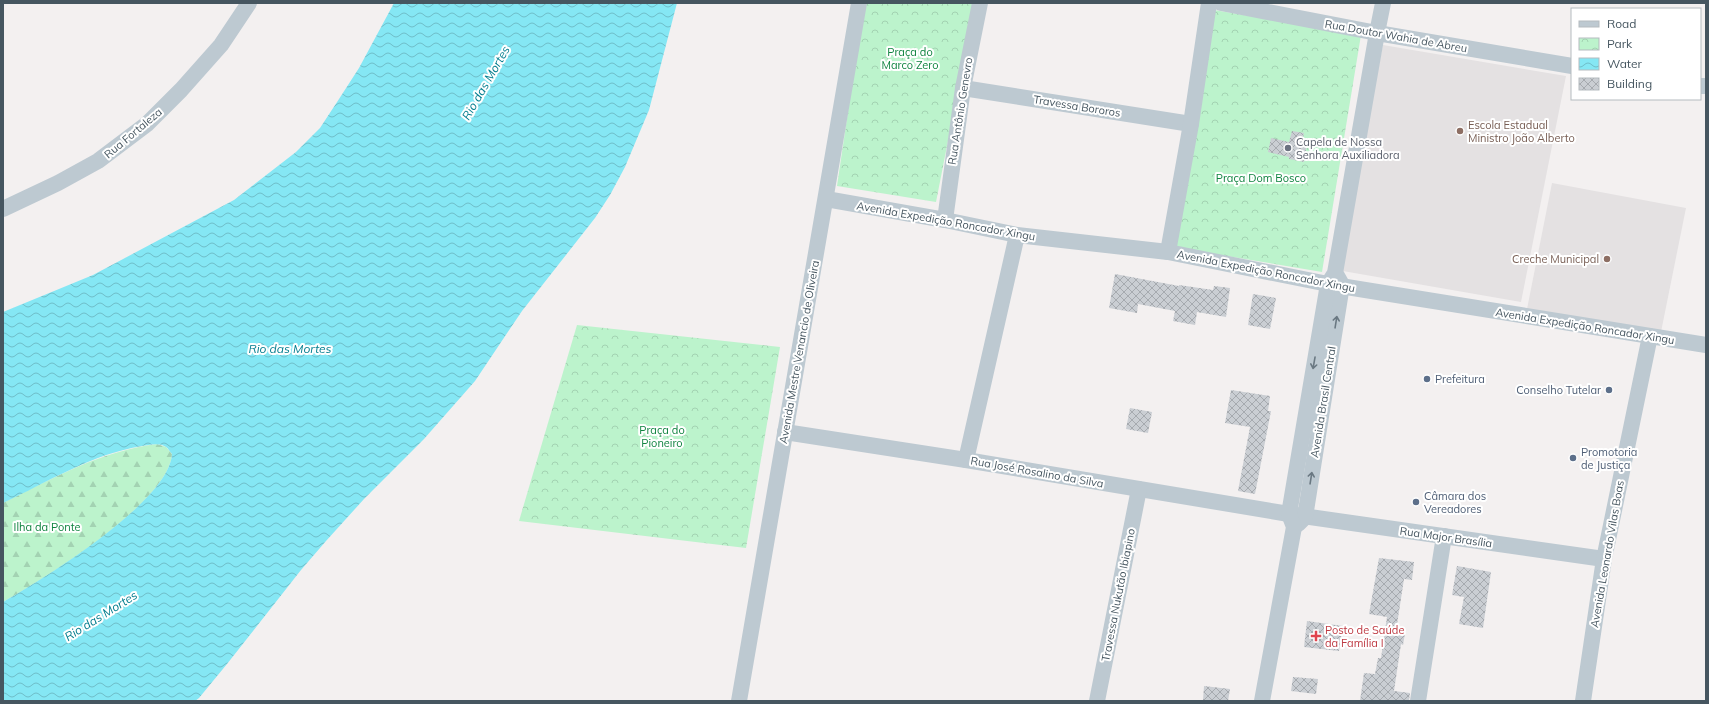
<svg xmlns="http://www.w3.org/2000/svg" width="1709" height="704" font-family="Mulish,sans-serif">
<defs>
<pattern id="forest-firs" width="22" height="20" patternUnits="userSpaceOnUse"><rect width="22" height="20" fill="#bcf3cc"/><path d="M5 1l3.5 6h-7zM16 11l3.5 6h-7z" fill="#a3d2b2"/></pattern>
<pattern id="park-crowns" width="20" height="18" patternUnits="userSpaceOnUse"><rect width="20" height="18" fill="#bcf3cc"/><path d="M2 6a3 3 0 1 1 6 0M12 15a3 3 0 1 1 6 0" fill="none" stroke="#a3d2b2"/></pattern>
<pattern id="water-waves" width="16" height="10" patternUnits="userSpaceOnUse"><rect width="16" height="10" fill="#85e7f4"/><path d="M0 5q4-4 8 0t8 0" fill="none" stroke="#6fbec9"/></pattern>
<pattern id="building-cross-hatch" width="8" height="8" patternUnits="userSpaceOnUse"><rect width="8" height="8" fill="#caced3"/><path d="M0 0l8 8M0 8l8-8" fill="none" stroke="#a6aaaf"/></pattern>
</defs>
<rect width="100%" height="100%" fill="#f3f0f0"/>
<!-- education -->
<g fill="#e4e1e2">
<path d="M1383 45 1566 76 1521 302 1337 270Z"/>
<path d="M1552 183 1686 208 1661 332 1527 309Z"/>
</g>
<!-- forest -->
<path fill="url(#forest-firs)" d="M157 444 166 447 172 454C169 502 44 579 3 602V503C53 478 101 451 157 444Z"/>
<!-- park -->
<g fill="url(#park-crowns)">
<path d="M864 3H975L936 202 837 186Z"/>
<path d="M1214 10 1361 35 1322 272 1173 247Z"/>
<path d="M577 325 780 347 746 548 519 521Z"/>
</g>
<!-- water -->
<path fill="url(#water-waves)" d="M394 3H677L649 110 625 167 610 195 595 218 522 311 475 381 424 439 364 499 326 541 301 570 227 664 199 698 195 701H3V602C43 579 169 502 172 454 170 452 168 448 166 447 159 442 149 445 142 446 92 454 48 482 3 503V312L93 275 234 200 296 152 320 128 339 99 359 68Z"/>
<!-- building -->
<g fill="url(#building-cross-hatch)">
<path d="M1292 131 1304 133 1302 142 1307 143 1304 162 1289 159V157L1268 152 1271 138 1289 142Z"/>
<path d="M1115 274 1179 286V285L1213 290 1214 286 1230 288 1226 317 1197 312 1195 325 1173 321 1175 311 1138 304 1137 313 1109 308Z"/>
<path d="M1253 294 1276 298 1270 329 1248 325Z"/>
<path d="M1231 390 1270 396 1268 411H1271L1255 494 1238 491 1250 427 1225 423Z"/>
<path d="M1130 408 1152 412 1148 433 1126 429Z"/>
<path d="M1379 558 1414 562 1412 580 1404 579 1396 631 1405 633 1403 645 1401 644 1394 691 1410 693 1409 701H1360L1364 673 1375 674 1378 658H1381L1387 617 1369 614Z"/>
<path d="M1457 566 1491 572 1483 628 1459 624 1464 597 1452 595Z"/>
<path d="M1307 621 1343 626 1339 651 1304 647Z"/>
<path d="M1293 677 1318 679 1316 694 1291 691Z"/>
<path d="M1204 686 1230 689 1228 701H1203Z"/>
</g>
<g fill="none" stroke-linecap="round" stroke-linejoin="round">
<!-- minor -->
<g stroke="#bdc9d1" stroke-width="16">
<path d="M1221 3 1377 33 1572 66"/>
<path d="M1700 86H1706"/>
<path d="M963 88 1191 124"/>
<path d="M826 199 945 220 1017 235 1168 252 1328 284 1706 345"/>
<path d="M3 209 58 183 98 161 147 124 181 90 221 45 249 3"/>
<path d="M945 220 963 88 980 3"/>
<path d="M1168 252 1191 124 1209 3"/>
<path d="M785 432 966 460 1289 514 1604 559"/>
<path d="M966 460 1017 235"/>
<path d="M1298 524 1305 517 1342 285 1337 276"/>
<path d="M739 701 859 3"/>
<path d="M1097 701 1139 489"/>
<path d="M1262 701 1294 527 1289 514 1328 284 1335 273 1377 33 1383 3"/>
<path d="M1418 701 1444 536"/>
<path d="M1583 701 1604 559 1650 336"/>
</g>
</g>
<!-- one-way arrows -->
<defs><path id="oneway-shaft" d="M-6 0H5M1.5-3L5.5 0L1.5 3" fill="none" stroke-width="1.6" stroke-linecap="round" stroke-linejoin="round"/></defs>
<g stroke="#6a7882">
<use href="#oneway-shaft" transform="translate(1336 322) rotate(-81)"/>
<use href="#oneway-shaft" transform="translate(1314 363) rotate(100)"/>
<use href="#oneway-shaft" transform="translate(1311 478) rotate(-81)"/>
</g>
<!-- markers -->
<g fill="#8d6e63" stroke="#fff" stroke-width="1.5">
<circle cx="1460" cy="131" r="4"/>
<circle cx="1607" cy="259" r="4"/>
</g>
<circle fill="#6b7280" stroke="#fff" stroke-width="1.5" cx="1288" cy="148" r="4"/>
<g fill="#5c6f8a" stroke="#fff" stroke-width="1.5">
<circle cx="1427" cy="379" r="4"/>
<circle cx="1609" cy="390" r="4"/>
<circle cx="1573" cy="458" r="4"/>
<circle cx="1416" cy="502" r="4"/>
</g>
<path fill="#e0444e" stroke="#fff" stroke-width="1.5" d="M1314 630h4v4h4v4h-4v4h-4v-4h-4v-4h4z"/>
<g text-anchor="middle" stroke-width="4" stroke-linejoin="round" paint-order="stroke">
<!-- street labels -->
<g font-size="11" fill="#465660" stroke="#fff">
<text transform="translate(1396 36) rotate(10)" y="4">Rua Doutor Wahia de Abreu</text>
<text transform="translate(1077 106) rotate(9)" y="4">Travessa Bororos</text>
<text transform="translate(960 111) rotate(-81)" y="4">Rua Antônio Genevro</text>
<text transform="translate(133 133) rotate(-40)" y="4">Rua Fortaleza</text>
<text transform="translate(946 221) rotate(10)" y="4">Avenida Expedição Roncador Xingu</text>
<text transform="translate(1266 271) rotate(11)" y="4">Avenida Expedição Roncador Xingu</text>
<text transform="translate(1585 326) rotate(9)" y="4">Avenida Expedição Roncador Xingu</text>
<text transform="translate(799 352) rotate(-80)" y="4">Avenida Mestre Venancio de Oliveira</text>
<text transform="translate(1323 402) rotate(-81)" y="4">Avenida Brasil Central</text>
<text transform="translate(1037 472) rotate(10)" y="4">Rua José Rosalino da Silva</text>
<text transform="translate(1446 537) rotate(8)" y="4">Rua Major Brasília</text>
<text transform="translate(1607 554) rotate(-80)" y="4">Avenida Leonardo Vilas Boas</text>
<text transform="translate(1118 595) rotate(-79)" y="4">Travessa Nukutão Ibiapino</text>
</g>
<!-- park labels -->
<g font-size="11" fill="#0f833f" stroke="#fff">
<text x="910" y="56">Praça do<tspan x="910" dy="13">Marco Zero</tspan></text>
<text x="1261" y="182">Praça Dom Bosco</text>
<text x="662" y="434">Praça do<tspan x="662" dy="13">Pioneiro</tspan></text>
<text x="47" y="531">Ilha da Ponte</text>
</g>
<!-- education labels -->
<g font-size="11" fill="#785e54" stroke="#fff" text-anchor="start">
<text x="1468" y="129">Escola Estadual<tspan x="1468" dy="13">Ministro João Alberto</tspan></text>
<text x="1599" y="263" text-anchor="end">Creche Municipal</text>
</g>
<!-- worship labels -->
<g font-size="11" fill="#5b616d" stroke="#fff" text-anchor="start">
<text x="1296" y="146">Capela de Nossa<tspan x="1296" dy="13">Senhora Auxiliadora</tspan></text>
</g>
<!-- service labels -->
<g font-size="11" fill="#4e5e75" stroke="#fff" text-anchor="start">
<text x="1435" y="383">Prefeitura</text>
<text x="1601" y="394" text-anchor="end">Conselho Tutelar</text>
<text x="1581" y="456">Promotoria<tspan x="1581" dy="13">de Justiça</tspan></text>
<text x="1424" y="500">Câmara dos<tspan x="1424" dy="13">Vereadores</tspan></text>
</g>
<!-- health labels -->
<g font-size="11" fill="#be3a42" stroke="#fff" text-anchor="start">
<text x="1325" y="634">Posto de Saúde<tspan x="1325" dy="13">da Família I</tspan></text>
</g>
<!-- water labels -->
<g font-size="12" font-style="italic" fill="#047e8f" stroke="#fff">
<text transform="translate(486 83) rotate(-60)" y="4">Rio das Mortes</text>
<text x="290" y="353">Rio das Mortes</text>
<text transform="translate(101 616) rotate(-32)" y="4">Rio das Mortes</text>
</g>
</g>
<!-- border -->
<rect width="1709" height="704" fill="none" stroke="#465660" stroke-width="8"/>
<!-- legend -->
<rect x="1571" y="8" width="130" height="92" fill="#ffffff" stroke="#b5bbbf"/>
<rect x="1579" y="21" width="20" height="6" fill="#bdc9d1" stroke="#b5bbbf"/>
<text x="1607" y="28" font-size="12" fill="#465660">Road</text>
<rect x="1579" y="38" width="20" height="12" fill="url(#park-crowns)" stroke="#b5bbbf"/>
<text x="1607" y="48" font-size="12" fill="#465660">Park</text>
<rect x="1579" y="58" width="20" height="12" fill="url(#water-waves)" stroke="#b5bbbf"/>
<text x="1607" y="68" font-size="12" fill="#465660">Water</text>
<rect x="1579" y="78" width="20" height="12" fill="url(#building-cross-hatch)" stroke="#b5bbbf"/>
<text x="1607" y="88" font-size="12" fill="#465660">Building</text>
</svg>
